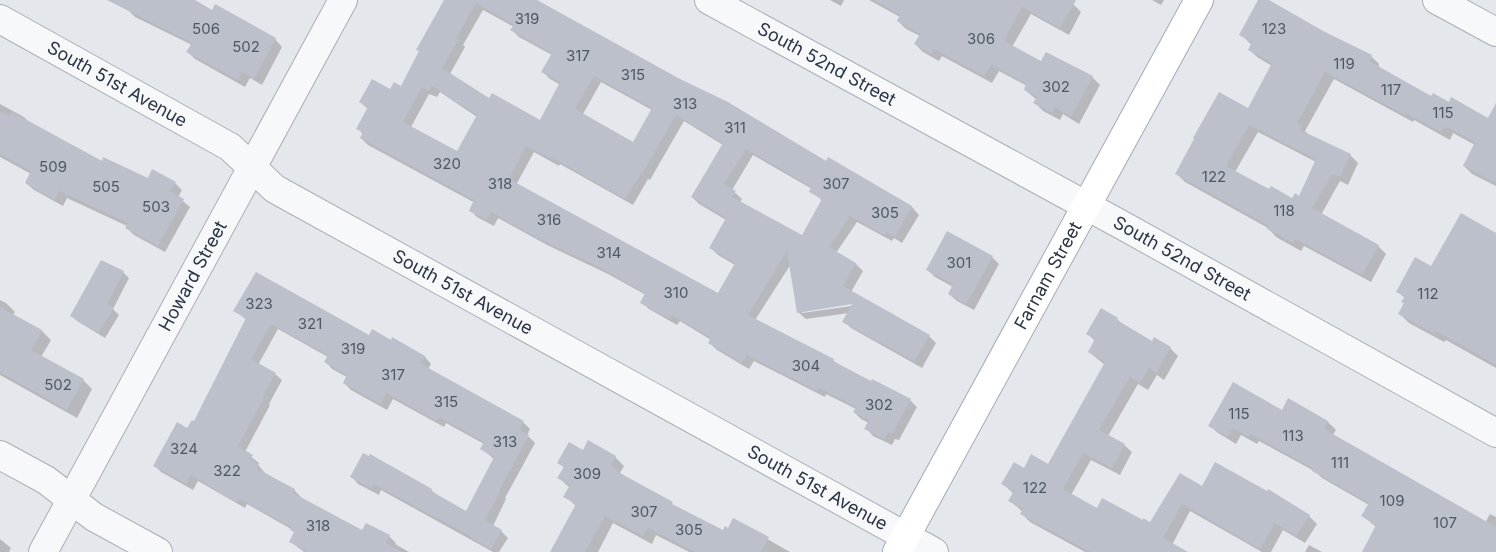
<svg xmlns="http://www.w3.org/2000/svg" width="1496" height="552" font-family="Inter,sans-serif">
<rect width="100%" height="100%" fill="#e4e7ec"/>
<!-- shadow -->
<g fill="#0003" fill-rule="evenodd">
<path d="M118 0H175L212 11 275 39 282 47 262 85 250 78 245 87 195 59 188 52 192 45 135 17Z"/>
<path d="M445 0H536L827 162 868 182 912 207 919 215 902 243 894 238 892 241 857 222 836 253 856 264 863 271 851 292 929 336 936 343 922 368 851 328 844 321 849 313 806 319 798 312 791 264 755 320 833 360 839 366 910 400 917 407 899 440 895 439 892 445 873 436 866 428 869 423 861 419 854 412 856 409 826 394 825 397 754 361 749 369 717 350 710 343 711 340 680 321 677 325 649 309 641 302 646 295 608 274 547 245 498 218 494 226 477 217 470 210 475 203 368 145 361 138 363 134 357 128 368 109 360 102 401 88ZM483 10 514 27 512 30 519 37 552 55 543 72 550 79 561 85 541 122 490 100 450 74 465 47 463 45ZM601 82 652 110 634 143 583 114ZM440 92 477 117 458 153 411 127 429 94 437 97ZM684 121 723 145 692 197 699 204 726 220 711 248 718 255 735 265 718 294 516 185 534 152 559 166 560 164 633 205 648 179 650 180ZM753 155 812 189 810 191 823 201 803 237 740 202 742 199 732 190ZM858 302V305L802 313V311Z"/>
<path d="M830 0H844L841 6Z"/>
<path d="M869 0H1066L1073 4 1081 12 1069 35 1031 14 1012 47 1042 63 1092 77 1100 85 1079 124 1063 114 1060 120 1043 111 1035 103 1037 100 1025 90 1027 86 999 71 992 83 942 56 939 61 923 52 915 44 920 36 906 29 898 21 900 17Z"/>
<path d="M1152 0H1164L1161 5Z"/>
<path d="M1259 0H1266L1323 32 1371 56 1379 64 1378 68 1432 98 1496 125V186L1472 174 1464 166 1475 145 1453 133 1450 140 1414 120 1413 122 1334 79 1305 131 1310 136 1350 155 1358 163 1348 185 1340 181 1321 215 1378 246 1386 254 1371 282 1304 246 1301 251 1276 237 1268 228 1185 182 1177 174 1249 110 1272 66 1257 57 1249 49 1252 45 1241 35ZM1258 132 1316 162 1299 197 1293 199 1270 191 1235 172Z"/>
<path d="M0 104 24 117 31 124 102 163 148 180 175 183 182 190 178 197 190 207 165 252 134 235 127 228V226L67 198 63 206 34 190 26 183 31 174 0 157Z"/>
<path d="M1496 235V368L1446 340 1444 342 1409 323 1400 314 1405 304V298L1398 292 1432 267Z"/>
<path d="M992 257 999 264 974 310 957 301 949 294 953 287 935 277 928 270Z"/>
<path d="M123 272 129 278 113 309 119 315 105 338 77 321 71 315Z"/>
<path d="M0 300 6 303 15 312 13 315 42 331 51 340 41 357 83 380 92 389 77 418 0 375Z"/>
<path d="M235 311 370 337 425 357 431 364 428 369 523 422 530 429 527 435 535 443 505 498 506 499 493 526 501 531 508 538 499 552H493L381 490 379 495 358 484 352 477 431 490 438 496 467 513 494 459 482 449 484 444 446 423 444 427 393 399 387 410 351 390 344 383 347 377 332 369 326 362 328 357 278 329 258 365 275 374 282 380 269 404 270 405 245 452 259 463 258 465 265 473 294 490 301 497V499L363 532 389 536 396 543 395 544 409 552H304L291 542 295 533 291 529 247 504 245 508 198 481 193 490 161 472 154 465 194 423 247 320Z"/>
<path d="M1117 319 1123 325 1153 343 1155 339 1170 348 1178 356 1164 380 1157 375 1148 390 1138 384 1108 436 1124 445 1132 452 1120 475 1091 460 1071 495 1097 510 1151 524 1202 488 1309 516 1317 524 1305 543 1283 530 1271 552H1262L1190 511 1172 545 1185 552H1085L1030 522 1022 514 1023 512 1010 501 1014 494 1003 484 1025 470 1049 466 1105 365 1089 352 1096 342 1087 333Z"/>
<path d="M1283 411 1328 422 1336 430 1332 436 1485 523 1490 514 1496 517V552H1363L1376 527 1363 516 1369 505 1322 478 1316 472 1259 441 1257 444 1241 435 1236 444 1218 433 1210 426Z"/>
<path d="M588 442 615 457 624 466 620 473 675 507 723 532 728 530 734 520 790 552H689L656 535 652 544 613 523 598 552H552L576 506 565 496 570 488 559 478 564 468 559 462 583 451Z"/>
<path d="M0 539 11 548 9 552H0Z"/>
<path d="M1309 545 1322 552H1305Z"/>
</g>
<!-- building -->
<g fill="#bbc0ca" fill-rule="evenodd">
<path d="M107 0H195L212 10 215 4 276 38 254 79 242 72 238 80 186 52 192 43Z"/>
<path d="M444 0H537L680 79 728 102 826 161 828 157 912 206 895 237 886 232 884 235 850 216 829 247 856 263 843 286 930 335 914 361 842 322 852 304 797 313 787 251 748 315 834 359 833 361 871 381 872 379 911 399 892 434 888 432 884 439 864 429 869 420 853 412 856 407 819 388 817 391 747 355 742 363 708 343 711 338 672 315 670 319 640 303 645 293 599 267 539 239 491 212 487 220 469 211 474 200 360 138 363 132 356 129 368 107 359 102 372 79 390 89 394 82 401 86 419 51 416 50ZM476 3 514 25 510 30 552 53 541 72 560 82 540 120 492 93 489 98 442 68 459 39 456 38ZM594 76 652 108 633 142 575 109ZM432 86 477 115 457 151 403 122 422 87 429 91ZM676 115 723 143 691 197 726 218 709 248 735 263 718 293 509 179 526 146 552 159 553 158 625 199 641 173 642 174ZM746 149 811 187 809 192 822 199 802 235 732 197 736 191 724 184Z"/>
<path d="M874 0H1076L1060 28 1022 7 1004 41 1041 61 1046 52 1093 76 1071 117 1055 107 1052 113 1033 103 1037 97 1024 90 1026 84 991 64 984 76 934 49 931 54 914 44 920 34 897 21 900 15Z"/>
<path d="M1258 0H1269L1323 31 1372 55 1369 61 1431 96 1433 93 1449 102 1451 97 1488 118 1496 103V183L1463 166 1475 142 1445 126 1441 132 1406 113 1405 115 1325 72 1297 123 1302 126 1300 130 1351 154 1340 177 1332 174 1312 208 1379 245 1362 275 1296 239 1293 243 1267 229 1268 226 1253 217 1175 174 1194 139 1193 138 1219 92 1248 108 1272 63 1248 50 1252 42 1239 35ZM1249 125 1316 159 1299 196 1295 193 1292 198 1271 186 1269 189 1226 166Z"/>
<path d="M0 111 10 116 12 112 102 161 103 157 148 178 152 169 176 182 170 191 184 199 158 246 125 228 128 223 59 191 55 200 25 183 31 171 0 154Z"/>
<path d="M1461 213 1496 233V365L1436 331 1435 334 1398 314 1404 303 1401 302 1405 296 1396 292 1415 257 1431 266Z"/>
<path d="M947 231 993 256 966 304 948 294 953 284 926 270Z"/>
<path d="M101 260 124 271 107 304 114 308 98 333 70 316Z"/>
<path d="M256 272 369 335 372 329 391 340 392 337 425 356 421 364 524 421 519 430 529 435 499 491 500 492 485 520 502 530 491 549 471 538 472 537 374 484 372 489 350 477 363 453 369 456 370 454 432 489 431 491 466 511 494 457 480 449 484 442 439 417 437 421 386 393 380 404 343 383 347 375 324 362 328 355 271 324 251 359 276 373 263 396 264 398 238 446 253 455 250 459 259 465 257 469 295 489 293 493 362 530 366 523 390 535 386 543 402 552H308L289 542 294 532 290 530 291 527 240 499 237 503 191 475 186 484 153 466 177 422 187 428 192 420 194 421 246 318 233 311Z"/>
<path d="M0 307 42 330 31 350 84 379 67 410 0 372Z"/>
<path d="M1101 308 1118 318 1117 320 1152 341 1154 337 1171 347 1156 373 1149 368 1140 383 1130 377 1099 430 1125 444 1112 468 1083 453 1063 489 1097 508 1102 498 1143 520V518L1150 522 1180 473 1202 486 1215 462 1267 491 1268 489 1310 515 1296 536 1275 523 1260 549 1182 504 1163 538 1188 552H1090L1020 514 1023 509 1008 501 1014 491 1001 484 1014 462 1024 468 1031 454 1048 464 1105 362 1088 352 1095 339 1086 334Z"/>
<path d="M1233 382 1282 410 1288 398 1328 421 1324 429 1496 527V552H1362L1376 525 1361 516 1369 503 1312 471 1314 469 1251 434 1249 437 1233 428 1228 437 1208 426Z"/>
<path d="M588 440 616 456 611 466 617 469 616 471 673 502 672 504 723 530 725 526 728 528 733 518 769 537 761 552H695L648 528 643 536 605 516 585 552H550L576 504 563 497 570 485 557 478 564 467 557 463 569 442 583 450Z"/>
</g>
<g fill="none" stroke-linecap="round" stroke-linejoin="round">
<!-- minor casing -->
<g stroke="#a9aeb7" stroke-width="30">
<g id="minor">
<path id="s1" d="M709 0 1120 224 1496 433"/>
<path d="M1437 0 1496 32"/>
<path id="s2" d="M0 19 230 147 275 189 934 552"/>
<path d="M0 455 46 480 94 517 158 552"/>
<path id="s3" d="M43 552 343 0"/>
</g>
</g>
<!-- major casing -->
<g stroke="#a3abb8" stroke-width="30">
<g id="major">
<path id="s4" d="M897 552 1199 0"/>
</g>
</g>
<!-- minor -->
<use href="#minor" stroke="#f7f8fa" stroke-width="28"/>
<!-- major -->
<use href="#major" stroke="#fff" stroke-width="28"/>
</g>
<g text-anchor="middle" stroke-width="4" stroke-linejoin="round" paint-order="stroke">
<!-- number labels -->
<g font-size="15" fill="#4f5766">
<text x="527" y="24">319</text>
<text x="206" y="34">506</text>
<text x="1274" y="34">123</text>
<text x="981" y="44">306</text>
<text x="246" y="52">502</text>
<text x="578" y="61">317</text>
<text x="1344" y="69">119</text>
<text x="633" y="80">315</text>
<text x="1056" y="92">302</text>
<text x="1391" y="95">117</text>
<text x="685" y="109">313</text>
<text x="1443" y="118">115</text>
<text x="735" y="133">311</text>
<text x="447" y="169">320</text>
<text x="53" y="172">509</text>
<text x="1214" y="182">122</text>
<text x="500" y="189">318</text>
<text x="836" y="189">307</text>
<text x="106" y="192">505</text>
<text x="156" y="212">503</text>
<text x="1284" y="216">118</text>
<text x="885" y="218">305</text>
<text x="549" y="225">316</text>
<text x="609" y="258">314</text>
<text x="959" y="268">301</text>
<text x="676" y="298">310</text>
<text x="1428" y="299">112</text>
<text x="259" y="309">323</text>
<text x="310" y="329">321</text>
<text x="353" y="354">319</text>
<text x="806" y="371">304</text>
<text x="393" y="380">317</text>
<text x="58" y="390">502</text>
<text x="446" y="407">315</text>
<text x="879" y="410">302</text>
<text x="1239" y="419">115</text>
<text x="1293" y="441">113</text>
<text x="505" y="447">313</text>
<text x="184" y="454">324</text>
<text x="1340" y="468">111</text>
<text x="227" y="476">322</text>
<text x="587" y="479">309</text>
<text x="1035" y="493">122</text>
<text x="1392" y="506">109</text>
<text x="644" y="517">307</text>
<text x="1445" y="528">107</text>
<text x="318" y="531">318</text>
<text x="689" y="535">305</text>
</g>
<!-- street labels -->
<g font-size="18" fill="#2b3445" stroke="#f4f6f9">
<text dy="6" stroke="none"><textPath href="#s1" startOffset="134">South 52nd Street</textPath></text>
<text dy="6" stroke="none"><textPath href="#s2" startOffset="134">South 51st Avenue</textPath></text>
<text dy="6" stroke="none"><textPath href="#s1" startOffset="539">South 52nd Street</textPath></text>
<text dy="6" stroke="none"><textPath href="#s3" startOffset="314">Howard Street</textPath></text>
<text dy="6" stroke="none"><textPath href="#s4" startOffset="315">Farnam Street</textPath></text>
<text dy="6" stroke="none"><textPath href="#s2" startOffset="539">South 51st Avenue</textPath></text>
<text dy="6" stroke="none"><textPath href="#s2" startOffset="944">South 51st Avenue</textPath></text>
</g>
</g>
</svg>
